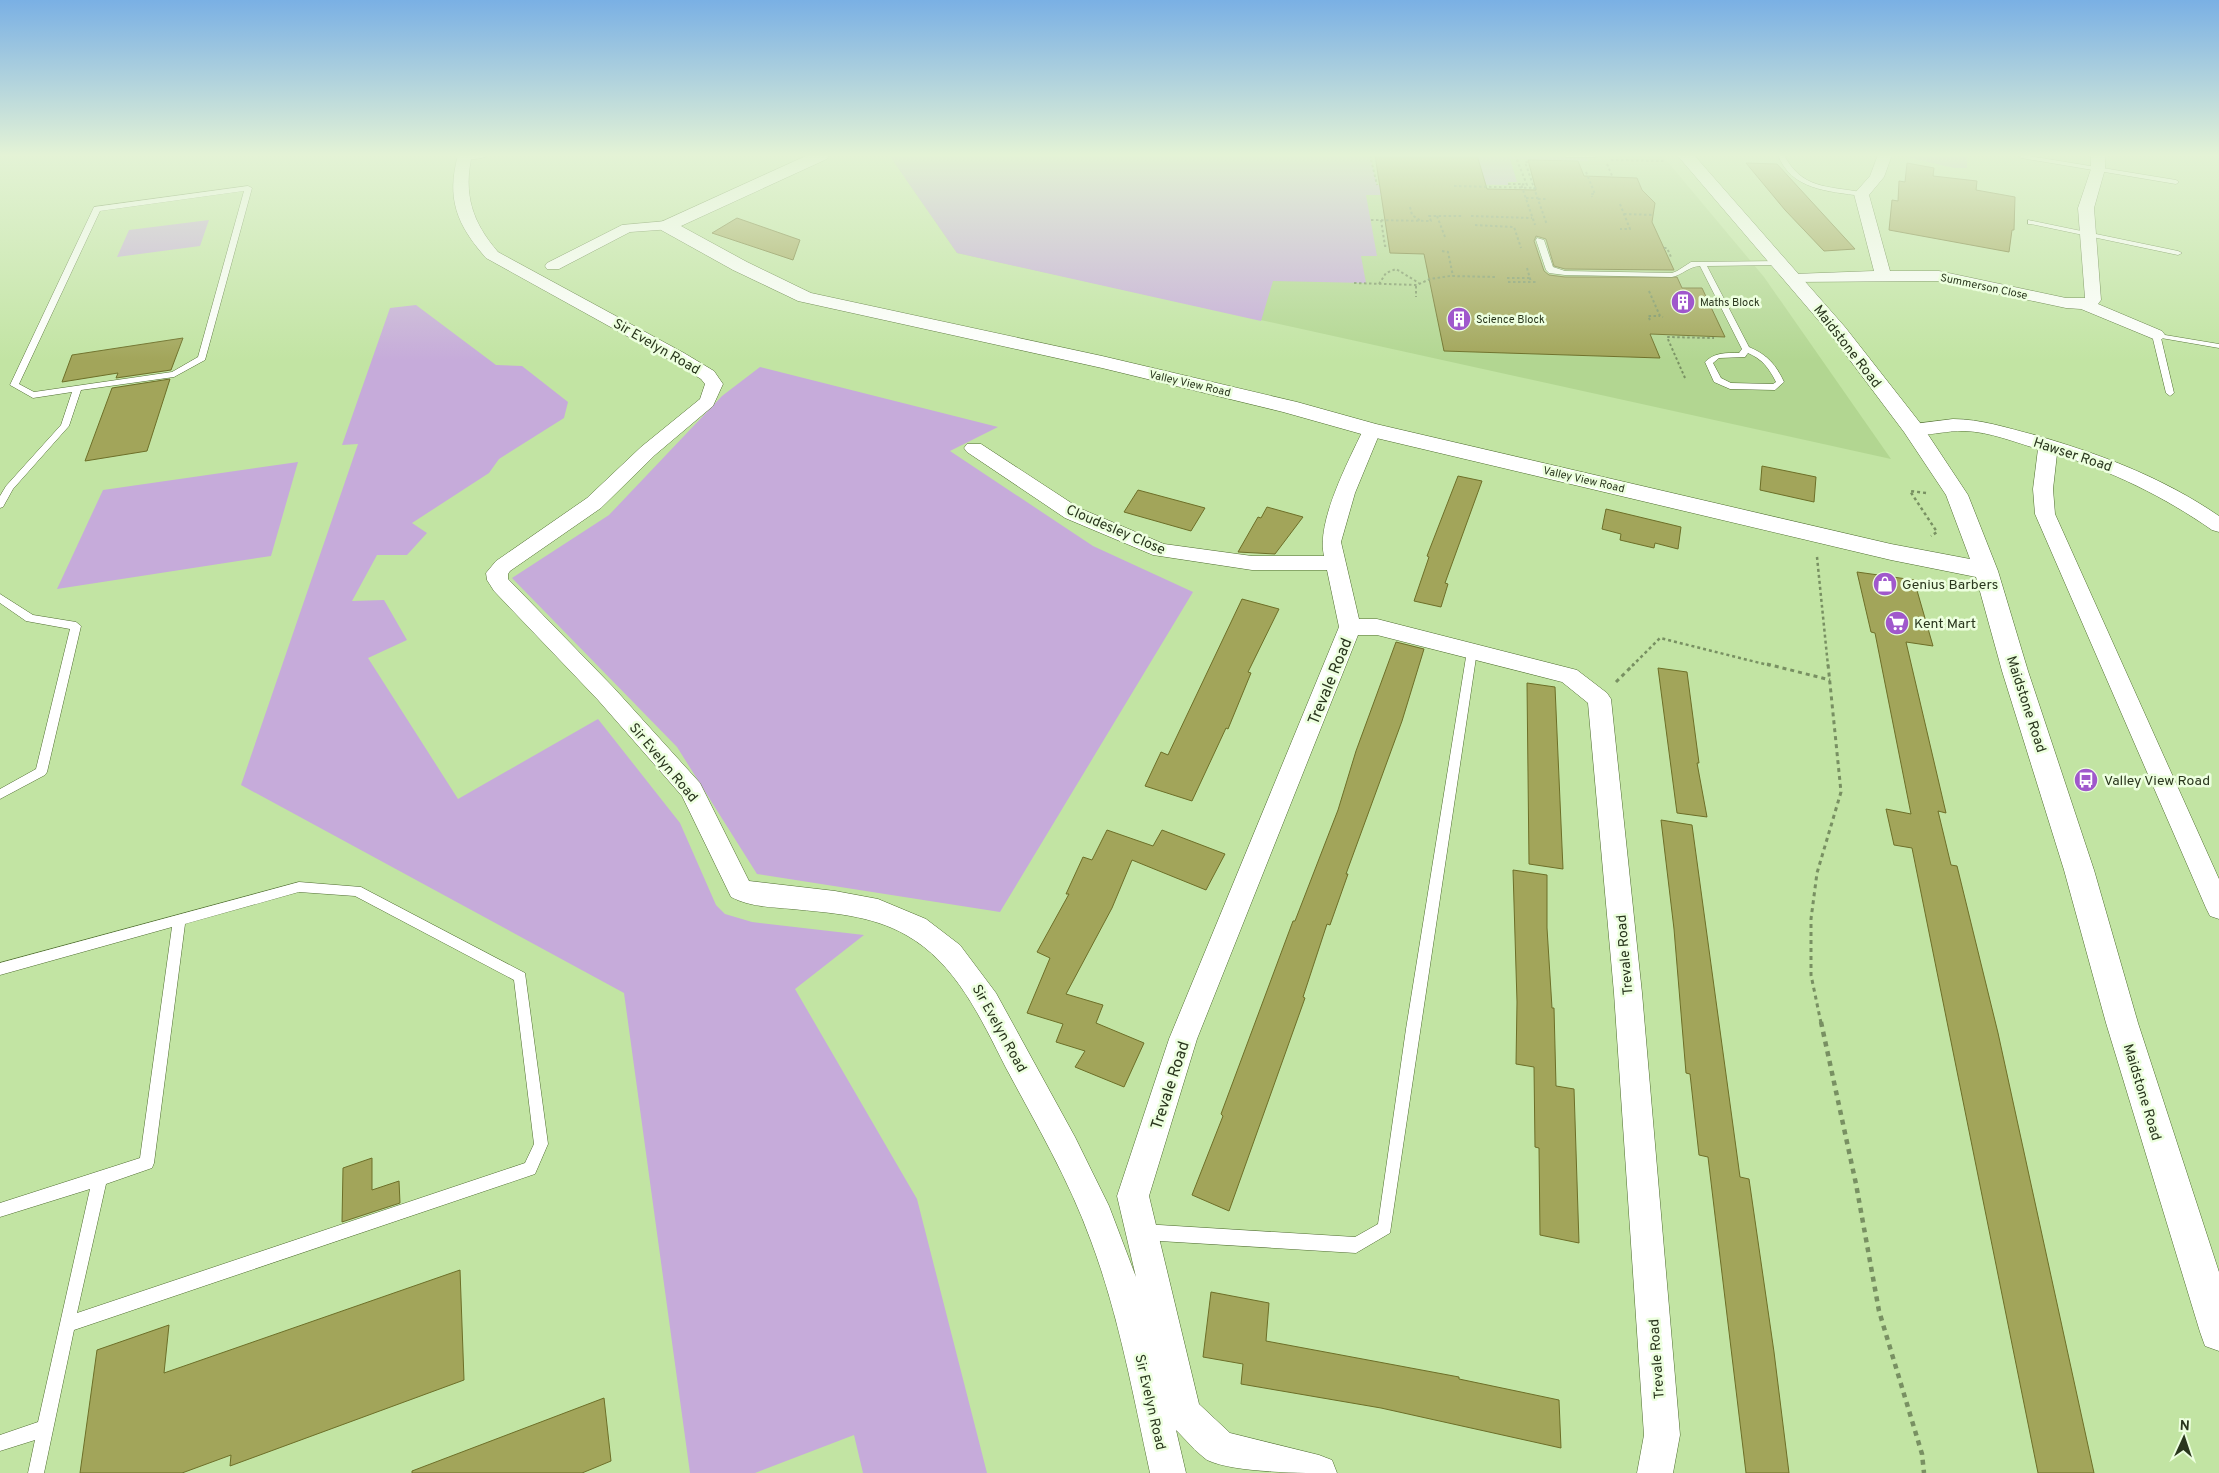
<svg xmlns="http://www.w3.org/2000/svg" width="2219" height="1473" font-family="Overpass,sans-serif">
<rect width="100%" height="100%" fill="#c2e4a3"/>
<!-- built -->
<path fill="#b2d691" d="M889 155H1662L1764 277 1891 459 957 253Z"/>
<!-- green -->
<g fill="#c6abda">
<path d="M889 155H1370L1377 185H1382L1384 195H1366L1377 256H1361L1366 283 1273 281 1261 321 957 253Z"/>
<path d="M1477 155H1586L1588 161 1510 159 1517 182H1508V185L1453 184 1478 161Z"/>
<path d="M1904 155H1967V168H1954L1907 157Z"/>
<path d="M209 220 200 246 117 257 129 230Z"/>
<path d="M416 305 496 365 522 366 568 402 564 418 499 459 489 473 412 523 427 533 407 555H377L352 601 384 600 407 640 368 658 458 799 598 719 680 823 716 905 725 914 752 922 864 935 795 989 917 1199 987 1473H863L854 1435 755 1473H690L624 993 241 785 358 444 342 445 390 308Z"/>
<path d="M760 367 998 427 950 451 1093 546 1193 592 1000 912 757 874 677 747 512 578 609 515 722 396Z"/>
<path d="M298 462 271 556 57 589 103 490Z"/>
</g>
<!-- building -->
<g fill="#a2a55a" stroke="#6d6f28">
<path d="M1375 155H1477L1487 189 1536 190 1528 160 1578 161 1584 176 1637 178 1642 190 1655 203 1652 222 1674 270 1565 269 1554 266 1546 239 1536 236 1534 241 1544 271 1549 275 1565 277H1677L1682 288H1702L1725 337 1650 334 1660 358 1444 351 1424 254 1390 253Z"/>
<path d="M1746 163 1777 164 1855 249 1824 251 1785 210Z"/>
<path d="M1907 163 1934 168 1933 176 1977 181 1976 190 2015 197 2014 230H2012L2009 252 1889 230 1892 200 1898 201 1899 181 1905 182Z"/>
<path d="M737 218 800 240 793 260 712 233Z"/>
<path d="M183 338 171 370 116 378 118 373 62 382 72 355Z"/>
<path d="M170 379 147 451 85 461 112 388Z"/>
<path d="M1762 466 1816 477 1814 502 1760 490Z"/>
<path d="M1458 476 1482 481 1445 583 1448 584 1441 607 1414 601 1429 557 1427 556Z"/>
<path d="M1138 490 1205 508 1191 531 1124 512Z"/>
<path d="M1267 507 1303 517 1275 554 1238 552 1258 517 1261 518Z"/>
<path d="M1606 509 1681 527 1678 549 1655 543 1654 548 1620 540 1621 534 1602 529Z"/>
<path d="M1857 572 1914 580 1933 646 1906 642 1946 813 1938 811 1951 865 1957 866 1998 1033 2094 1473H2038L1912 848 1894 845 1886 809 1911 814 1875 633 1871 632Z"/>
<path d="M1242 599 1279 609 1248 672 1251 673 1228 729 1226 728 1192 801 1145 786 1161 752 1168 755Z"/>
<path d="M1396 642 1424 649 1402 721 1346 874H1348L1330 925 1327 924 1303 997 1305 998 1229 1211 1192 1195 1223 1116 1221 1114 1293 921H1295L1338 810 1356 751Z"/>
<path d="M1658 668 1687 672 1699 763H1697L1707 817 1677 813Z"/>
<path d="M1527 683 1555 687 1563 869 1529 864Z"/>
<path d="M1661 820 1692 825 1740 1177 1749 1179 1774 1352 1789 1473H1746L1708 1157 1699 1155 1690 1074 1686 1073 1674 929Z"/>
<path d="M1107 830 1153 846 1162 830 1225 854 1206 890 1132 860 1112 908 1066 994 1103 1005 1096 1023 1144 1043 1124 1087 1075 1067 1085 1051 1056 1042 1063 1024 1027 1013 1050 958 1037 952 1069 894H1066L1083 857 1092 860Z"/>
<path d="M1513 870 1547 875V928L1552 1008H1554L1556 1086 1574 1089 1579 1243 1540 1235 1539 1148 1535 1147 1534 1067 1516 1064 1517 1002Z"/>
<path d="M372 1158V1190L399 1181 400 1203 342 1222 343 1168Z"/>
<path d="M460 1270 464 1380 230 1466 231 1455 182 1473H80L97 1350 169 1325 164 1373Z"/>
<path d="M1211 1292 1269 1303 1266 1341 1459 1377V1379L1559 1400 1561 1448 1381 1408 1241 1384 1243 1364 1203 1357Z"/>
<path d="M604 1398 611 1461 582 1473H412V1471Z"/>
</g>
<g fill="none" stroke-linecap="round" stroke-linejoin="round">
<!-- lane casing -->
<g stroke="#506d31" stroke-width="1">
<g id="lane">
<path d="M467 155H489C483 159 467 161 461 157Z"/>
<path d="M1563 155H1598L1595 157H1566Z"/>
<path d="M1778 155H1784C1802 189 1827 186 1861 192L1865 194 1861 196C1828 191 1791 190 1778 155Z"/>
<path d="M2023 155 2176 180 2179 182 2176 184 2021 158 2020 157Z"/>
<path d="M248 186 252 188 205 360 174 377 81 390 69 426 13 489 3 507 0 508V496L6 486 61 425 72 392 33 398 10 385 94 207ZM244 191 198 357 172 372 34 392 19 384 100 211Z"/>
<path d="M2028 220 2178 251 2182 253 2178 255 2031 224H2028Z"/>
<path d="M1537 238 1544 240 1553 267 1565 271 1672 273 1677 271 1691 262 1783 261 1784 263 1780 265 1707 266 1749 347C1768 355 1776 365 1784 382L1775 390 1730 389 1714 382 1705 362C1715 352 1726 353 1739 353L1742 349 1700 266C1690 266 1682 275 1672 277L1565 275 1549 273 1546 270 1536 240ZM1748 353C1762 359 1769 368 1776 382L1773 384 1731 383 1721 378 1713 363 1719 358 1745 357Z"/>
<path d="M2153 333 2219 344V348L2161 338 2174 393 2170 396 2166 393 2152 335Z"/>
<path d="M0 594 33 615 76 622 81 626 47 772 45 775 0 799V789L36 769 70 629 26 621 0 603Z"/>
<path d="M1472 647 1477 651 1390 1233 1356 1253 1143 1240 1138 1237 1135 1232 1138 1227 1143 1224 1355 1237 1378 1224 1406 1029 1467 651Z"/>
<path d="M299 882 361 887 525 973 548 1144 535 1174 74 1330 44 1473H28L35 1440 0 1451V1435L38 1422 90 1189 0 1217V1203L140 1158 172 927 0 975V963ZM299 892 355 896 514 980 534 1144 525 1163 77 1313 106 1184 152 1168 154 1163 185 924Z"/>
</g>
</g>
<!-- street casing -->
<g stroke="#506d31" stroke-width="1">
<g id="street">
<path d="M458 155H472C463 194 472 222 498 252L684 353 714 371 723 384 713 406 655 455 601 508 510 571 508 574V579L614 688 700 783 749 881 835 891 878 899 926 919 960 945 996 993 1075 1137 1109 1206 1136 1277 1117 1196 1169 1039 1339 627 1327 570H1252L1153 555 1065 518 967 452 964 448 967 444H981L1079 508 1164 544 1252 556H1324C1316 522 1348 462 1363 430L1365 426H1379L1381 430 1355 493 1341 542 1359 619H1377L1577 670 1607 693 1611 699 1642 993 1680 1435 1673 1473H1637L1644 1435 1614 993 1588 703 1562 682 1377 635H1358L1197 1039 1149 1196 1199 1404 1230 1433 1319 1455 1332 1460 1337 1473C1303 1473 1234 1473 1207 1460 1196 1452 1186 1440 1176 1430L1186 1473H1150C1133 1395 1119 1316 1091 1241 1069 1180 1036 1124 1006 1068 981 1019 956 963 906 935 871 915 831 913 792 909 771 907 750 907 731 897L682 796 598 700 494 591 487 580 486 573 496 561 587 498 641 447 700 399 705 384 701 379 672 361 486 258C457 225 446 199 458 155Z"/>
<path d="M1878 155H1892L1884 177 1869 195 1890 271H1939L2066 298H2085L2078 208 2091 169V155H2105V169L2094 208 2101 300 2098 304 2162 331 2165 335 2162 339 2156 340 2081 309 2066 308 1939 281 1788 282 1786 279 1788 276 1794 274 1874 271 1854 194 1870 176Z"/>
<path d="M667 221 672 223 675 226 672 229 630 232 559 269H547L545 266 547 263 622 225Z"/>
<path d="M1953 419C1981 419 2007 428 2035 435 2100 454 2162 477 2219 516V532L2212 530C2163 496 2113 472 2057 454L2053 489 2055 514 2219 879V919L2210 916 2206 908 2035 514 2033 489 2038 449C2014 442 1990 432 1965 431 1946 430 1925 438 1906 433L1904 429 1906 425Z"/>
</g>
</g>
<!-- secondary casing -->
<g stroke="#506d31" stroke-width="1">
<path id="secondary" d="M808 155H829L827 159 681 226 747 262 811 293 1102 356 1297 402 1376 424 1891 544 1970 559 1946 495 1904 432 1831 335 1677 155H1694L1845 327 1921 424 1968 495 1998 571 2028 671 2094 870 2138 1023 2219 1272V1351L2205 1346 2200 1332 2106 1023 2064 870 2002 671 1976 577 1891 560 1372 437 1283 412 1102 368 798 301 733 270 661 230 658 226 661 222Z"/>
</g>
<!-- path-far3 -->
<g stroke="#789062" stroke-width="2" stroke-dasharray="2.5 2.5" stroke-linecap="butt">
<path d="M1370 155 1377 185"/>
<path d="M1515 155 1527 185 1521 184 1535 225"/>
<path d="M1611 160 1664 161"/>
<path d="M1528 162H1525L1547 225"/>
<path d="M1607 164 1613 178"/>
<path d="M1586 172 1595 194H1591L1592 197"/>
<path d="M1508 184H1521"/>
<path d="M1454 186 1538 188"/>
<path d="M1526 198H1537"/>
<path d="M1538 199H1548"/>
<path d="M1620 204 1630 229H1620"/>
<path d="M1410 207 1412 215 1421 221"/>
<path d="M1624 214 1653 215"/>
<path d="M1437 216 1445 237"/>
<path d="M1471 216 1532 218"/>
<path d="M1371 220 1431 221 1429 216H1462"/>
<path d="M1381 220 1385 246H1389"/>
<path d="M1475 225 1514 227 1521 248"/>
<path d="M1664 248H1667L1671 257"/>
<path d="M1442 251 1448 252 1453 276"/>
<path d="M1527 268 1531 282"/>
<path d="M1507 278H1530"/>
<path d="M1508 282H1538"/>
<path d="M1354 283 1417 285 1430 279 1450 276 1497 277"/>
<path d="M1379 284 1386 273 1396 269 1419 283"/>
<path d="M1416 286V297"/>
<path d="M1649 291 1660 316 1663 317"/>
<path d="M1650 320 1648 316H1660"/>
<path d="M1685 378 1667 337 1714 338"/>
</g>
<!-- path-far2 -->
<g stroke="#789062" stroke-width="2.5" stroke-dasharray="3 3" stroke-linecap="butt">
<path d="M1926 493 1910 491 1937 532 1931 536"/>
<path d="M1817 557 1828 666"/>
<path d="M1632 666 1660 638 1772 666"/>
</g>
<!-- path-far1 -->
<g stroke="#789062" stroke-width="3" stroke-dasharray="4 4" stroke-linecap="butt">
<path d="M1767 664 1830 680"/>
<path d="M1616 682 1634 664"/>
<path d="M1821 1023 1811 975V919L1817 873 1841 792 1828 664"/>
</g>
<!-- path -->
<path stroke="#789062" stroke-width="4.5" stroke-dasharray="5 5" stroke-linecap="butt" d="M1821 1022 1856 1184 1879 1311 1922 1454 1924 1473"/>
<!-- lane -->
<use href="#lane" fill="#fff" fill-rule="evenodd"/>
<!-- street -->
<use href="#street" fill="#fff" fill-rule="evenodd"/>
<!-- secondary -->
<use href="#secondary" fill="#fff" fill-rule="evenodd"/>
</g>
<!-- sky -->
<linearGradient id="sky" x2="0" y2="1"><stop stop-color="#7ab0e4"/><stop offset="0.43" stop-color="#e4f3d6"/><stop offset="1" stop-color="#e4f3d6" stop-opacity="0"/></linearGradient>
<rect width="2219" height="361" fill="url(#sky)"/>
<!-- icons -->
<defs>
<g id="building-disc" transform="scale(1.25)"><circle r="9.5" fill="#a058cc" stroke="#edffdf"/><path d="M-4-6H4V6H1V3H-1V6H-4ZM-2.5-4.3h1.7v1.8h-1.7ZM.8-4.3h1.7v1.8H.8ZM-2.5-1h1.7V.8h-1.7ZM.8-1h1.7V.8H.8Z" fill="#fff"/></g>
<g id="shop-disc" transform="scale(1.25)"><circle r="9.5" fill="#a058cc" stroke="#edffdf"/><path d="M-5-2.5h2.3a2.7 3.5 0 0 1 5.4 0H5L5.5 6h-11ZM-1.5-2.5h3a1.5 2.3 0 0 0-3 0Z" fill="#fff"/></g>
<g id="supermarket-disc" transform="scale(1.25)"><circle r="9.5" fill="#a058cc" stroke="#edffdf"/><path d="M-6-5.5h2.5l.6 2H6L4.5 2H-2.5L-4.4-4H-6ZM-1.5 3.2a1.3 1.3 0 1 0 .1 0ZM3 3.2a1.3 1.3 0 1 0 .1 0Z" fill="#fff"/></g>
<g id="bus-disc" transform="scale(1.25)"><circle r="9.5" fill="#a058cc" stroke="#edffdf"/><path d="M-5-6H5V4H4V6H2V4H-2V6H-4V4H-5ZM-3.5-4V0h7V-4ZM-3.5 1.2v1.5H-2V1.2ZM2 1.2v1.5H3.5V1.2Z" fill="#fff"/></g>
</defs>
<g fill-rule="evenodd">
<use href="#building-disc" x="1683" y="302"/>
<use href="#building-disc" x="1459" y="319"/>
<use href="#shop-disc" x="1885" y="584"/>
<use href="#supermarket-disc" x="1897" y="623"/>
<use href="#bus-disc" x="2086" y="780"/>
</g>
<g text-anchor="middle" stroke-width="5" stroke-linejoin="round" paint-order="stroke">
<!-- far-street labels -->
<g font-size="11" fill="#29361d" stroke="#edffdf">
<text transform="translate(1984 286) rotate(12)" y="4">Summerson Close</text>
<text transform="translate(1190 383) rotate(13)" y="4">Valley View Road</text>
<text transform="translate(1584 479) rotate(13)" y="4">Valley View Road</text>
</g>
<!-- far-poi labels -->
<g font-size="11" fill="#29361d" stroke="#edffdf" text-anchor="start">
<text x="1700" y="306">Maths Block</text>
<text x="1476" y="323">Science Block</text>
</g>
<!-- street labels -->
<g font-size="14" fill="#29361d" stroke="#edffdf">
<text transform="translate(657 346) rotate(30)" y="5">Sir Evelyn Road</text>
<text transform="translate(1848 346) rotate(52)" y="5">Maidstone Road</text>
<text transform="translate(2073 454) rotate(18)" y="5">Hawser Road</text>
<text transform="translate(1116 529) rotate(23)" y="5">Cloudesley Close</text>
<text transform="translate(2027 704) rotate(72)" y="5">Maidstone Road</text>
<text transform="translate(664 762) rotate(50)" y="5">Sir Evelyn Road</text>
<text transform="translate(1624 955) rotate(-95)" y="5">Trevale Road</text>
<text transform="translate(1000 1028) rotate(61)" y="5">Sir Evelyn Road</text>
<text transform="translate(2143 1092) rotate(73)" y="5">Maidstone Road</text>
<text transform="translate(1656 1359) rotate(-94)" y="5">Trevale Road</text>
<text transform="translate(1151 1402) rotate(77)" y="5">Sir Evelyn Road</text>
</g>
<!-- poi labels -->
<g font-size="14" fill="#29361d" stroke="#edffdf" text-anchor="start">
<text x="1902" y="589">Genius Barbers</text>
<text x="1914" y="628">Kent Mart</text>
<text x="2104" y="785">Valley View Road</text>
</g>
<!-- near-street labels -->
<g font-size="16" fill="#29361d" stroke="#edffdf">
<text transform="translate(1329 681) rotate(-68)" y="6">Trevale Road</text>
<text transform="translate(1169 1085) rotate(-72)" y="6">Trevale Road</text>
</g>
</g>
<!-- north arrow -->
<g transform="translate(2184 1438) rotate(3)" stroke="#edffdf" stroke-width="4" paint-order="stroke">
<path d="M0-4L9 19L0 12L-9 19Z" fill="#29361d"/>
<text y="-8" font-size="14" font-weight="bold" text-anchor="middle" fill="#29361d">N</text>
</g>
</svg>
